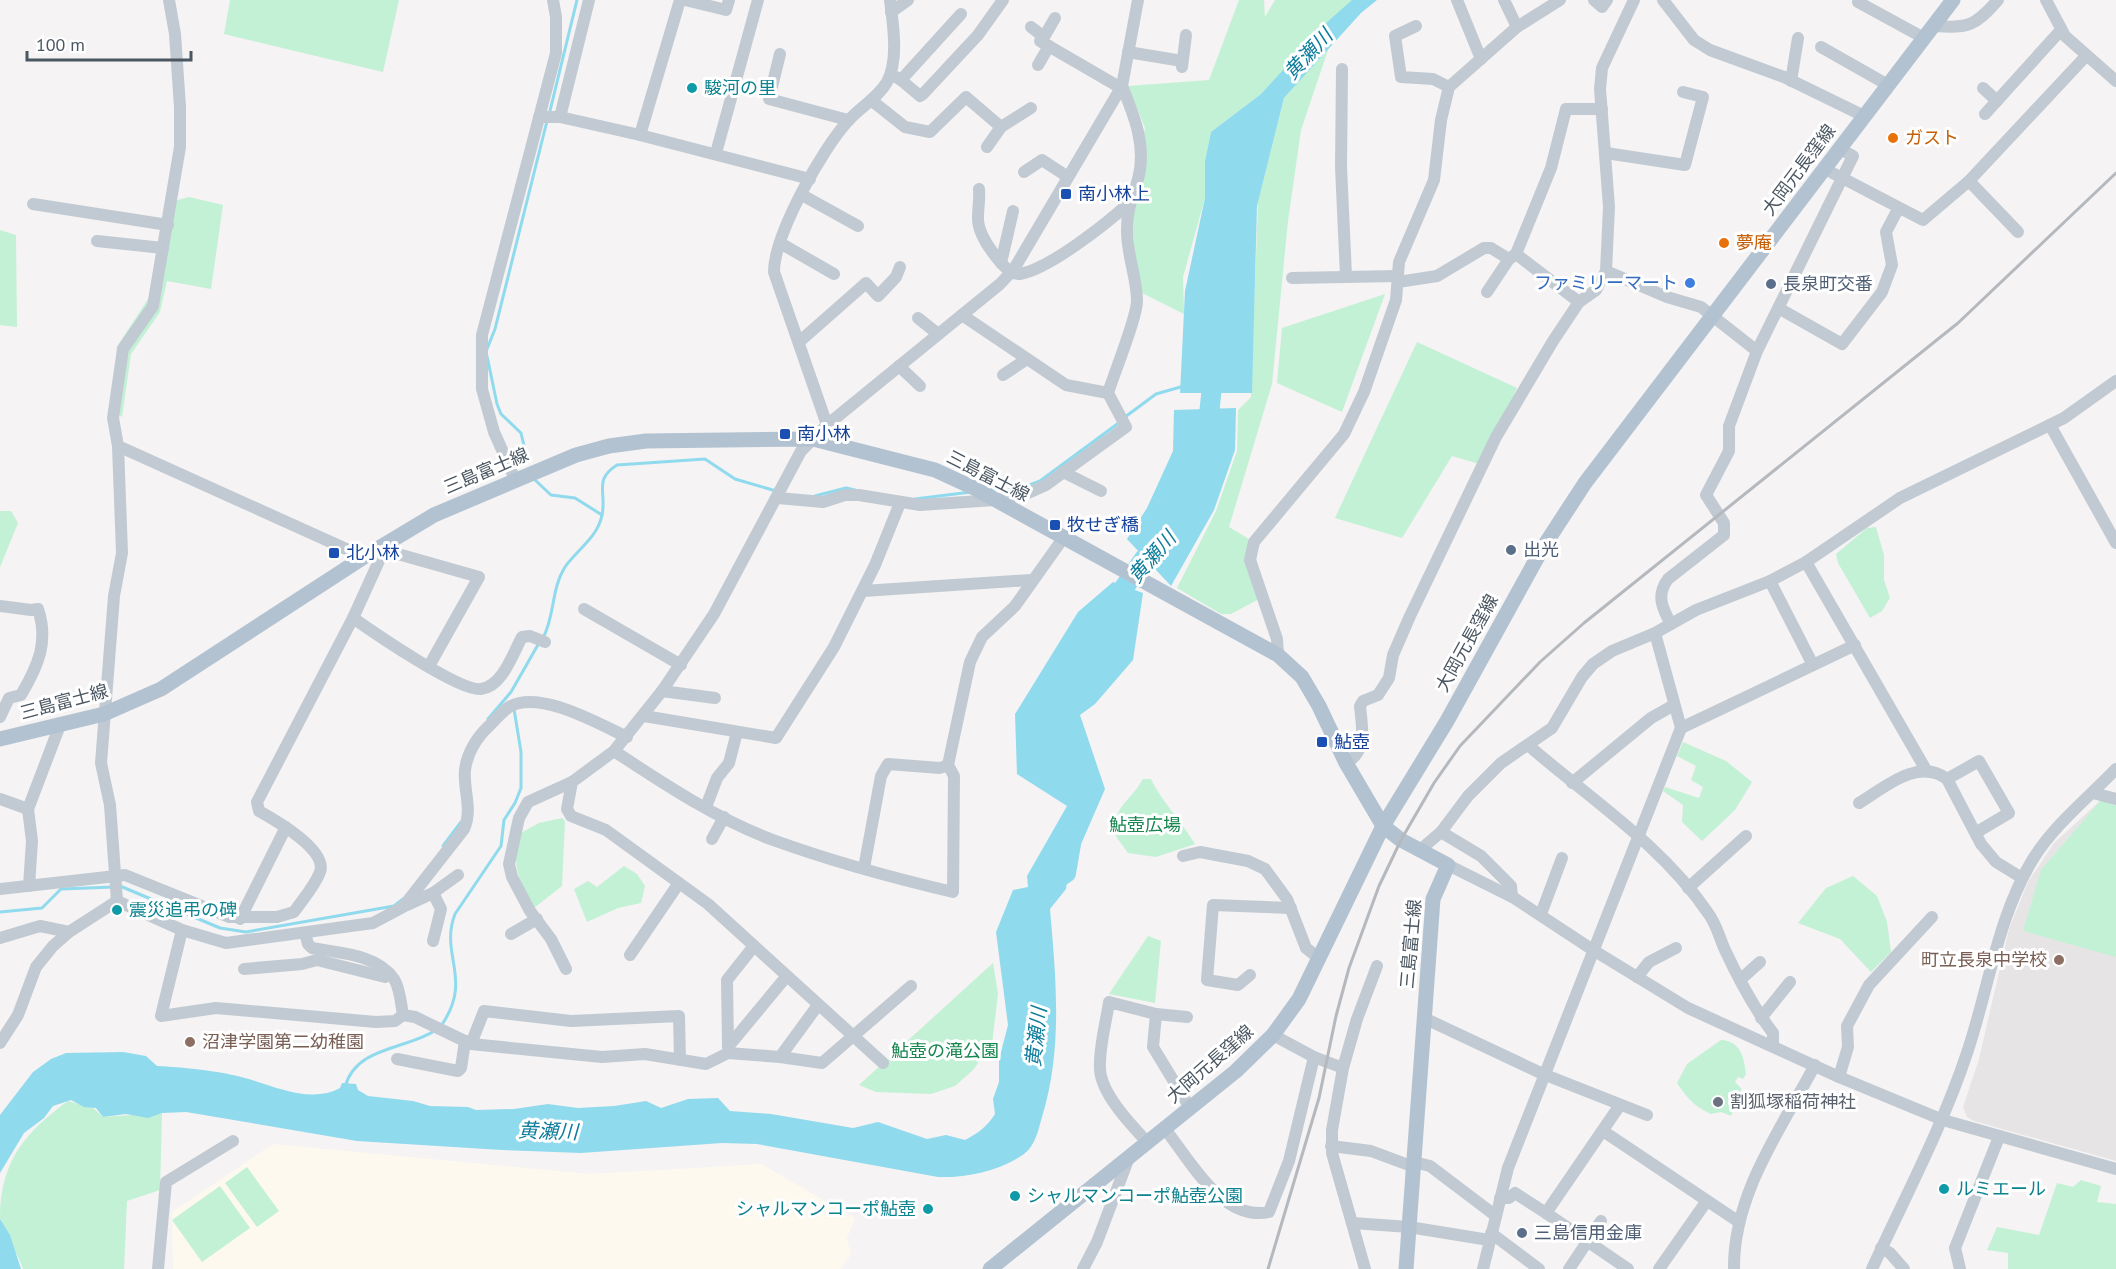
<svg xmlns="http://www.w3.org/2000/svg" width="2116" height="1269" font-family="'PT Sans','Noto Sans JP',sans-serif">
<rect width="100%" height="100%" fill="#f5f3f3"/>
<!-- commercial -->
<path fill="#fdf9ef" d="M273 1144 590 1174 761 1164 855 1218 847 1238 851 1255 840 1269H173L172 1212Z"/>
<!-- education -->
<path fill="#e6e4e5" d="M2101 800 2116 805V1161L1974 1121 1967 1117 1963 1107 1979 1059 2009 929 2028 882 2054 843Z"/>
<!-- green -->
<g fill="#c3f1d5">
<path d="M230 0H399L383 72 224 34Z"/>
<path d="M1239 0H1264L1265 17 1275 0H1355L1261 94 1211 132 1205 161V198L1183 277 1184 314 1138 291 1131 210 1145 128 1128 86 1209 80Z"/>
<path d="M1329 47 1301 130 1288 221 1272 384 1229 527 1254 542 1261 598 1231 614H1221L1177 588 1216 511 1237 451 1238 410 1251 397 1258 201 1284 98Z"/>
<path d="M189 197 223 205 211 289 167 281 160 312 131 354 122 417 114 412 122 349 116 348 150 296 174 201Z"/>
<path d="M0 230 16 235 17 327 0 325Z"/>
<path d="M1385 294 1342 412 1277 383 1282 328Z"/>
<path d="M1417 342 1517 388 1483 465 1452 456 1402 538 1335 518Z"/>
<path d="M0 511H11L18 523 0 567Z"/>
<path d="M1876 527 1884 555V580L1890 598 1882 611 1870 618 1838 563 1836 554 1867 528Z"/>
<path d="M1683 742 1726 761 1752 782 1735 810 1702 841 1682 822 1683 805 1663 791 1665 787 1699 798 1703 787 1691 780 1696 766 1677 756Z"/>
<path d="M1143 779H1151C1159 797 1183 824 1195 844L1156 857 1128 853 1113 832C1117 802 1130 802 1143 779Z"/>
<path d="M2101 800 2116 805V957L2023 931 2041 870Z"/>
<path d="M562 818 565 821 562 886 534 908C518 876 512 870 519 834L539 823Z"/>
<path d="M624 866 637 874 645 886 641 903 618 908 587 922 574 889 588 881 597 887Z"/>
<path d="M1853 876 1877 896 1887 922 1891 952 1871 972 1840 939 1798 923 1826 888Z"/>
<path d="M1148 936 1161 941 1155 1003 1109 994Z"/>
<path d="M993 963 998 994 992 1044 973 1070 955 1086 931 1094 876 1092 859 1085Z"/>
<path d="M1721 1040C1740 1041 1744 1056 1746 1074L1743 1079 1738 1077 1735 1082 1741 1088V1096L1736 1101 1731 1116 1721 1112 1711 1114C1694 1106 1687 1098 1677 1083L1687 1064Z"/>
<path d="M68 1101 93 1108 103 1117 162 1113 160 1190 127 1201 124 1269H23C18 1252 3 1235 0 1218 0 1160 27 1131 68 1101Z"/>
<path d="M247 1167 279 1211 257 1227 225 1183Z"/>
<path d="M2081 1180 2101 1186 2097 1202 2116 1204V1269H2008V1253L1987 1250 1997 1227 2039 1235 2057 1183 2073 1187Z"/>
<path d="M220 1186 250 1228 202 1262 172 1220Z"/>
</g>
<!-- water -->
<g fill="#90daee">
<path d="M1352 0H1377L1361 13 1284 98 1257 206 1252 393H1180L1185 291 1205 198V161L1211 132 1261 94 1325 24Z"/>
<path d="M1236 408 1235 450 1214 510 1171 586 1127 539 1147 508 1173 451 1174 410Z"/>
<path d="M1113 582 1143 593 1133 660 1095 704 1080 715 1105 789 1072 865 1054 879 1034 886 1067 881 1066 889 1050 909C1056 979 1063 1049 1042 1117 1038 1131 1035 1148 1021 1156 998 1171 965 1178 938 1177L757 1144 722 1143 581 1153 502 1150 357 1141 186 1112 162 1113 148 1118 126 1114 103 1117 96 1108 84 1107 71 1100 53 1106 44 1118 24 1133 0 1173V1115L33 1072 51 1059 66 1053 123 1052 146 1056 157 1066C181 1067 221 1071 245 1078 274 1086 311 1104 340 1088L342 1083 356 1084 358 1090 368 1096 413 1101 430 1106 468 1107 476 1110 514 1109 548 1104 578 1108 614 1106 646 1101 661 1108 688 1099 718 1098 730 1111 771 1114 853 1128 878 1122 927 1139 946 1135 965 1140C978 1133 987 1127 995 1114L993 1099 999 1082V1060L1008 1025 996 932 1013 890 1028 887 1027 876 1067 806 1017 774 1015 714 1078 612Z"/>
<path d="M0 1219 10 1235 21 1269H0Z"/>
</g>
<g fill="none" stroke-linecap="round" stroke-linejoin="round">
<!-- stream -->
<g stroke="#90daee" stroke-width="3">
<path d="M549 115 577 0"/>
<path d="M487 349 495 329 547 121"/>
<path d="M487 356 497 404 501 414 521 433 527 458"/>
<path d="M1125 417 1156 394 1184 386"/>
<path d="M535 480 551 495 575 498 602 515"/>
<path d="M989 489 1016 490 1040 481 1120 422"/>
<path d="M815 496 846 488 855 490"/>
<path d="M915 499 971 492"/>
<path d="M543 638C555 616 551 589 565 567 577 550 598 537 602 515 607 493 593 480 617 465L705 459 735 479 776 491"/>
<path d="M488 719 511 692 539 643"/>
<path d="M443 846 461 822"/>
<path d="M120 886 220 928 246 932 394 906 403 899"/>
<path d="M0 912 42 908 61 889 114 887"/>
<path d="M441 1026C474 979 439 955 455 914L501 846 504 820 515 803 521 788V752L514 709"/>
<path d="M345 1087C356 1046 406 1050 436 1030"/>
</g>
<!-- river -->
<g stroke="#90daee" stroke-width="20">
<path d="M1207 435 1214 366"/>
<path d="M1110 608 1144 559 1163 543"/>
<path d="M1036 904 1037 892 1066 873 1071 844"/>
</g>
<!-- minor -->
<g stroke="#c1cad2" stroke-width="12">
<path d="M169 0 175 34 180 107V147L153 306 123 349 113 418 118 446 364 557"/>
<path d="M685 0 726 10 729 0"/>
<path d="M1457 0 1481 59"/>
<path d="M1504 0 1517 27"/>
<path d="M1594 0 1602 7 1607 0"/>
<path d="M1663 0 1694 40 1710 50 1784 77 1864 116"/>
<path d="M2046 0 2065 36 2116 81"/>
<path d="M1858 2 1924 38"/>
<path d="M891 12 908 0"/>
<path d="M1416 26 1395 36 1401 77 1433 79 1449 87"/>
<path d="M1933 26C1969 28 1974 27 1998 0"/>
<path d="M1031 27 1044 37 1040 41 1121 88"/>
<path d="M1044 37 1055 18"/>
<path d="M1821 47 1888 85"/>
<path d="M1128 52 1182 61"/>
<path d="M780 54 769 99 848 120"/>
<path d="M1038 65 1049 46"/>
<path d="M1182 67 1186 35"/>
<path d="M1342 69 1341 167 1346 276"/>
<path d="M896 77 901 80 961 14"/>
<path d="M901 80 920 96 923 94 978 35 1003 0"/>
<path d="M1791 81 1798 38"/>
<path d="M1983 88 1997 101"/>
<path d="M871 100 905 127 930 132 966 97 1001 127"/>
<path d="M1985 114 2061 30"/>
<path d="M539 117H560L640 135 810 179"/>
<path d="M560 117 589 0"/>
<path d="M640 135 680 0"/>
<path d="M987 147 1001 127 1031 108"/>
<path d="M716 153 758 0"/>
<path d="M1606 153 1685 165 1703 97 1683 92"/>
<path d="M1825 169 1923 220 1969 181 2086 56"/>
<path d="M1024 172 1042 160 1068 177"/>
<path d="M1969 181 2018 232"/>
<path d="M979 189C980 199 978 207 978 217 977 233 991 251 1001 263"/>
<path d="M802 195 858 226"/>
<path d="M33 204 168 225"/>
<path d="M1013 211 1001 263C1006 268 1012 275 1020 274 1049 269 1106 224 1128 204"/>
<path d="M97 241 163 248"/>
<path d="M780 243 834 274"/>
<path d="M1516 254 1579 302"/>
<path d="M1606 271 1609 207 1600 89 1602 68 1634 0"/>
<path d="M1292 278 1398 276"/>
<path d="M1398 282 1437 276 1484 248H1491L1509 259"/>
<path d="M1487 292 1509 259 1516 254 1551 168 1566 109H1602"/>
<path d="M1780 309 1842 344 1882 292 1892 265 1886 232 1898 209"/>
<path d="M962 315 1066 385 1108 393"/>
<path d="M918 318 938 334"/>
<path d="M799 342 866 283 878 296 896 277 900 267"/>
<path d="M899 366 920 386"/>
<path d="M1003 375 1027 359"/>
<path d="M827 425 774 272C774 235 822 149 848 121 859 108 878 98 887 82 899 60 893 24 890 0"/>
<path d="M2050 425 2116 543"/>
<path d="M1063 472 1101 491"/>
<path d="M515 479 494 432 482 389V335L556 53V17L553 0"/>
<path d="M778 498 823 502 845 495H859L920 505 995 500 1028 493 1046 485 1126 427 1108 393C1114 374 1137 317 1137 301 1137 277 1126 253 1127 228 1127 209 1133 197 1138 179 1147 147 1134 115 1122 86"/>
<path d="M384 550 479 577 429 666"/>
<path d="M1806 562 1926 770"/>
<path d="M1770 581 1813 665"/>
<path d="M863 591 1031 580"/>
<path d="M0 606 31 610 38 609C49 642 38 666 21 695L9 698 0 717"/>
<path d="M584 609 681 665"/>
<path d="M353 618C373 632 460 692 481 689 503 686 513 653 522 637L530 636 545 642"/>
<path d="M1671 624C1662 608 1656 595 1668 579L1724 535V523L1706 495 1729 451V426L1757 351 1853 156 1840 149"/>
<path d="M1278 655 1277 639 1250 560 1254 542 1344 434 1364 392 1396 300 1399 262 1434 180 1441 120 1449 87 1517 27 1560 0"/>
<path d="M662 691 715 698"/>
<path d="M644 716 776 738 834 647 875 565 900 503"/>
<path d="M1681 728 1855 645"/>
<path d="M1528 745C1590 799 1661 844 1708 913 1717 925 1719 937 1725 950 1739 980 1753 1007 1773 1033V1046"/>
<path d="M614 751C664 784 717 819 773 840 831 861 893 878 953 892L954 776 948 765 970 662 982 637 1015 606 1064 537"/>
<path d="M1346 763C1368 751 1362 728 1360 706L1363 701 1378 695 1389 678 1393 655 1410 616 1496 437 1553 341 1579 302 1596 290 1606 271 1667 297 1701 307 1757 351"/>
<path d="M1947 779 1979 761 2009 813 1977 832"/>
<path d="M1572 783 1651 718 1674 705"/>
<path d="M2093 793 2116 799"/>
<path d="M0 799 28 809 32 841 29 886"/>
<path d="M1859 803C1884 788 1918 757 1947 779L1981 844 1996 862 2022 878"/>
<path d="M706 807 717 778 729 763 737 732"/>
<path d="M28 809 60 725"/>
<path d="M1441 832 1481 856 1511 886 1512 897"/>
<path d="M712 839 724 817"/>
<path d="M1420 850 1441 832 1468 796 1501 763 1552 728 1582 677 1593 664 1612 651 1655 633 1696 610 1770 581 1806 562 1900 498 2064 418 2116 381"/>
<path d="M1183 856 1200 852 1248 861 1265 869 1287 899 1306 948 1320 959"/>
<path d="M1448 865 1514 898 1593 950 1688 1008 1839 1077 1943 1120 2116 1169"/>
<path d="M864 868 881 776 888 764 940 768 948 765"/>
<path d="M1688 888 1746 836"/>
<path d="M0 889 125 875 229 917H277L294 912C302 900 315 886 320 872 328 850 275 820 259 811L257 802 353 618 384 550 382 547"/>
<path d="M433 893 458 875"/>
<path d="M117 901 110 805 101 763 114 596 122 553 118 446"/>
<path d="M407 905 433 893 441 909 433 941"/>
<path d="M1541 914 1562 858"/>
<path d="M240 919 286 827"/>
<path d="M182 930 161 1016 216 1008 376 1022 395 1021 403 1015"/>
<path d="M305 933 308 944 312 948C339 953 377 954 394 979 400 988 401 1004 403 1015L415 1017 471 1044 602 1057 645 1054 706 1064 728 1053 780 1057 822 1063 911 986"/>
<path d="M511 934 537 919"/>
<path d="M0 938 40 926 69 932"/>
<path d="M630 955 679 883"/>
<path d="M244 969 302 964 317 960 385 977 389 974"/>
<path d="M566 969 551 939 530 911 512 877 509 864 519 818 528 802 572 782"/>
<path d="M1250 975 1238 985 1207 980 1213 905 1291 908"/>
<path d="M1637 977 1649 962 1676 948"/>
<path d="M1740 980 1760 962"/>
<path d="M1156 1014 1153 1047 1190 1108"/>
<path d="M1424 1018 1543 1074 1647 1115"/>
<path d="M1761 1018 1790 982"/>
<path d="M1273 1035 1314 1057 1343 1068 1332 1130V1153L1365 1269"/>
<path d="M0 1043 18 1015 36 967 53 946 69 932 117 901 182 930 226 943 373 923 403 907 464 829C473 809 463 790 465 770 467 753 477 737 489 726 495 720 502 712 509 707 539 689 599 724 627 737"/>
<path d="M471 1044 484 1011 571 1021 679 1016 680 1060"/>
<path d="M728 1045 727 980 754 946"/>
<path d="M728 1047 786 977"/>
<path d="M780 1057 818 1005"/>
<path d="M397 1059 458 1071 461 1068 465 1041"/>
<path d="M883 1063 708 904 606 830 571 816 567 809 572 782 614 751 662 691 714 614 801 451 827 425 1000 284 1014 269 1122 86 1138 0"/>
<path d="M1343 1068 1357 1019 1377 966"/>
<path d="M1839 1077 1848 1047 1847 1026 1869 985 1932 917"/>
<path d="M1620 1105 1546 1213 1628 1269"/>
<path d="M1165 1129C1190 1160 1222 1222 1269 1212L1289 1161 1314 1057"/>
<path d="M1603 1131 1739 1222"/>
<path d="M1148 1143C1132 1126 1100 1093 1100 1068 1099 1047 1106 1023 1109 1002L1156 1014 1187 1017"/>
<path d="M1331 1146 1371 1151 1414 1167"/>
<path d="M1414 1162 1430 1166 1496 1216"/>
<path d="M1500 1198H1509L1515 1193 1546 1213"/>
<path d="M1353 1223 1409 1227 1489 1240"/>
<path d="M1491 1233 1539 1269"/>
<path d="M1881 1248 1890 1253 1904 1269"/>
<path d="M158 1269 166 1182 233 1141"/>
<path d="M1083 1269 1097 1242 1128 1160"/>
<path d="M1483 1269 1508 1168 1681 728 1655 633"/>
<path d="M1569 1269 1601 1221"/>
<path d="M1659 1269 1706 1202"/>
<path d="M1734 1269C1733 1194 1781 1129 1815 1065"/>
<path d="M1872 1269C1905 1197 1942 1128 1967 1053 1989 988 1997 918 2033 859 2054 825 2088 798 2116 769"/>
<path d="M1960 1269 1955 1248 1999 1137"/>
</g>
<!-- major -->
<g stroke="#b3c2d1" stroke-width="15">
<path d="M0 739 104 714 161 689 364 557 434 515 576 455 609 446 646 441 813 439 935 470 974 488 1278 655 1302 677 1319 706 1346 763 1383 826 1401 840 1448 865 1433 899 1406 1269"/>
<path d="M990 1269 1236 1071 1273 1035 1299 999 1383 826 1447 721 1542 549 1585 483 1953 0"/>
</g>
<!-- rail -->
<path stroke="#b5b8bd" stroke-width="3" d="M1268 1269 1319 1098 1336 1016 1349 968 1379 886 1401 840 1434 783 1460 746 1540 662 1584 623 1958 323 2116 173"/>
</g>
<!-- markers -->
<g fill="#0f9aa8" stroke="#fff" stroke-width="2">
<circle cx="692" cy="88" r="6"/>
<circle cx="117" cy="910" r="6"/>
<circle cx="1944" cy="1189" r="6"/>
<circle cx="1015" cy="1196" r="6"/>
<circle cx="928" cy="1209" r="6"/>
</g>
<g fill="#e8710a" stroke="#fff" stroke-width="2">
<circle cx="1893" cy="138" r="6"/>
<circle cx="1724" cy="243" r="6"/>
</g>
<g fill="#1a4fb4" stroke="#fff" stroke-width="2">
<rect x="1060" y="188" width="12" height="12" rx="3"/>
<rect x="779" y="428" width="12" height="12" rx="3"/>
<rect x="1049" y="519" width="12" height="12" rx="3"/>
<rect x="328" y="547" width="12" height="12" rx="3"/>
<rect x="1316" y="736" width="12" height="12" rx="3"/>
</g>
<circle fill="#3f7fe0" stroke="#fff" stroke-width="2" cx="1690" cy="283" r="6"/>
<g fill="#5c6f8a" stroke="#fff" stroke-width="2">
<circle cx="1771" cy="284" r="6"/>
<circle cx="1511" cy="550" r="6"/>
<circle cx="1522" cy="1233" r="6"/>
</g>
<g fill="#8d6e63" stroke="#fff" stroke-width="2">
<circle cx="2059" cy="960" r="6"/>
<circle cx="190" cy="1042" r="6"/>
</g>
<circle fill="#6b7280" stroke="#fff" stroke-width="2" cx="1718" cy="1102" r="6"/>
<g text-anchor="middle" stroke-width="6" stroke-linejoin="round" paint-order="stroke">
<!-- culture labels -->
<g font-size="18" fill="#0d838f" stroke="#fff" text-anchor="start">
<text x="704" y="94">駿河の里</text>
<text x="129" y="916">震災追弔の碑</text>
<text x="1956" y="1195">ルミエール</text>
<text x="1027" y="1202">シャルマンコーポ鮎壺公園</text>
<text x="916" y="1215" text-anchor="end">シャルマンコーポ鮎壺</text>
</g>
<!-- food labels -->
<g font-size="18" fill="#c56008" stroke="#fff" text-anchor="start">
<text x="1905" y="144">ガスト</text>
<text x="1736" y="249">夢庵</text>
</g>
<!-- street labels -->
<g font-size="18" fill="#4a5661" stroke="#fff">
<text transform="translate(1799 170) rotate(-53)" y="6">大岡元長窪線</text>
<text transform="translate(486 471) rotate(-23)" y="6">三島富士線</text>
<text transform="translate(988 476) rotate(27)" y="6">三島富士線</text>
<text transform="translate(1467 643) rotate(-61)" y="6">大岡元長窪線</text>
<text transform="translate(64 702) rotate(-15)" y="6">三島富士線</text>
<text transform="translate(1411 944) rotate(-85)" y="6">三島富士線</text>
<text transform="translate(1210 1064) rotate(-41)" y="6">大岡元長窪線</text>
</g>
<!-- transit labels -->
<g font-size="18" fill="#164399" stroke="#fff" text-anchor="start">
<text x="1078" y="200">南小林上</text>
<text x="797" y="440">南小林</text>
<text x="1067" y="531">牧せぎ橋</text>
<text x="346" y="559">北小林</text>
<text x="1334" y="748">鮎壺</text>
</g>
<!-- shop labels -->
<g font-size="18" fill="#366cbe" stroke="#fff" text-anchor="end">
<text x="1678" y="289">ファミリーマート</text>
</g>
<!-- service labels -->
<g font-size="18" fill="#4e5e75" stroke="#fff" text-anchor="start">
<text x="1783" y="290">長泉町交番</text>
<text x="1523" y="556">出光</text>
<text x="1534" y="1239">三島信用金庫</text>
</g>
<!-- park labels -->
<g font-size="18" fill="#17864f" stroke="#fff">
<text x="1145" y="831">鮎壺広場</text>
<text x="945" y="1057">鮎壺の滝公園</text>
</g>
<!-- education labels -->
<g font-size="18" fill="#785e54" stroke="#fff" text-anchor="end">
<text x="2047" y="966">町立長泉中学校</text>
<text x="202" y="1048" text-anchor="start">沼津学園第二幼稚園</text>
</g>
<!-- worship labels -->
<g font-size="18" fill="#5b616d" stroke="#fff" text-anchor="start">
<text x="1730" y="1108">割狐塚稲荷神社</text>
</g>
<!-- water labels -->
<g font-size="20" font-style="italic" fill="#0c7c9b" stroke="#fff">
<text transform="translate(1308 54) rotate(-47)" y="7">黄瀬川</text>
<text transform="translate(1152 557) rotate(-49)" y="7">黄瀬川</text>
<text transform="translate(1036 1037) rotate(-84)" y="7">黄瀬川</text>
<text transform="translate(548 1131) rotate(2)" y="7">黄瀬川</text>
</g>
</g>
<!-- scale -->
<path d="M27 51v9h164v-9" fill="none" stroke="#4a5661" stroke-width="3"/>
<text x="36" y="51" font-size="18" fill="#4a5661" stroke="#ffffff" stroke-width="4.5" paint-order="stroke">100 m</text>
</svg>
